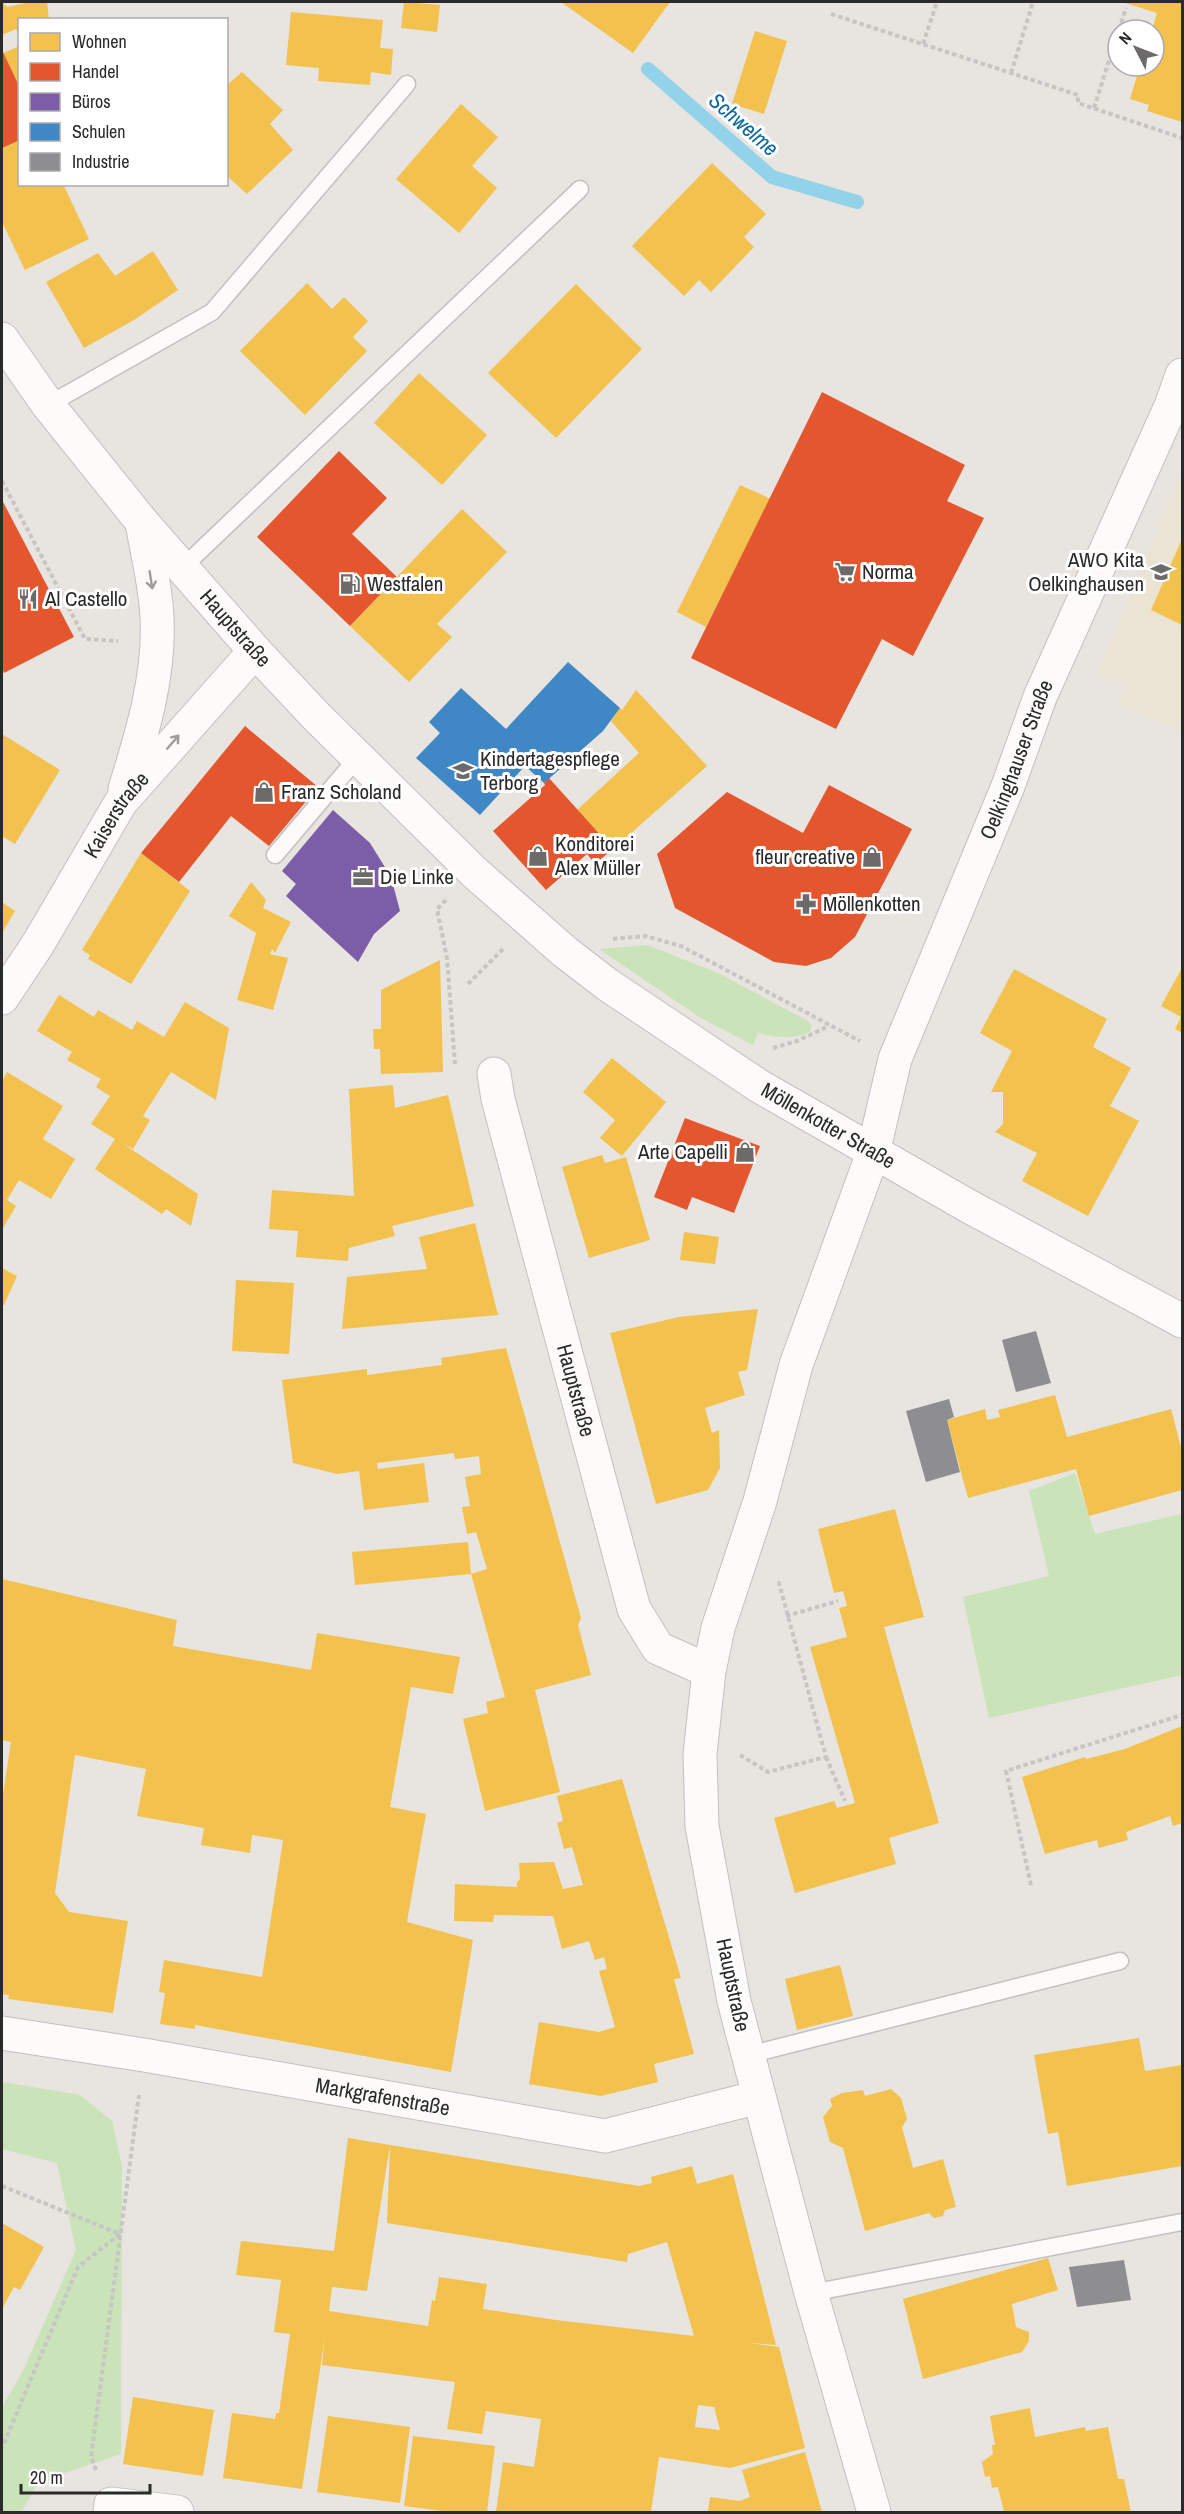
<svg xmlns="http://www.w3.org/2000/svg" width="1184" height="2514" font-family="'Archivo Narrow',sans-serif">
<rect width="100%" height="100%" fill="#e8e4e0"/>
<!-- education -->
<path fill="#ebe3d4" d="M1182 470V731L1118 705 1126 685 1098 673Z"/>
<!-- green -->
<g fill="#cae3b8">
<path d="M647 945 718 973 808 1021 812 1026 810 1032C791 1039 778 1038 758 1033L753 1045 701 1018 599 949Z"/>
<path d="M1075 1473 1095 1534 1182 1514V1675L989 1718 963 1597 1049 1576 1029 1491Z"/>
<path d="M2 2082 80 2095 112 2121 122 2166 121 2454 38 2482 22 2512H2V2407L24 2369 76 2250 57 2163 2 2149Z"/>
</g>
<!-- homes -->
<g fill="#f2c14e" fill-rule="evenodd">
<path d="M2 2 7 7 30 2H47L49 20H20V37L16 29 2 35Z"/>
<path d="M404 2 440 5 437 32 401 28Z"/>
<path d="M561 2H670L633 53Z"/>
<path d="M1122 2H1182V122L1147 111 1149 105 1130 99 1140 66H1154V30H1152L1157 13Z"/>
<path d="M291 12 383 20 380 48 393 49 391 75 371 72 370 85 318 81 319 68 286 65Z"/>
<path d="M755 31 787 41 764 114 732 104Z"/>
<path d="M20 46V92L3 53Z"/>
<path d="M242 72 283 110 270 124 293 150 247 194 226 175V86Z"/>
<path d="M461 104 498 137 472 166 497 188 459 233 396 179Z"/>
<path d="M20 140V184H63L89 239 25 270 2 222V148Z"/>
<path d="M712 163 766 214 744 237 754 247 711 292 699 280 684 296 632 246Z"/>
<path d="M153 251 178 290 134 320 84 348 46 282 98 253 115 276Z"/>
<path d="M307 283 332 309 344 297 368 321 353 337 367 351 305 415 240 351Z"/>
<path d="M576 284 642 349 556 438 488 373Z"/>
<path d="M419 373 487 435 442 485 374 423Z"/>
<path d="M740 485 771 499 706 627 677 612Z"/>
<path d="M462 509 507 552 437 624 452 637 409 682 350 626Z"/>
<path d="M1182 539V625L1151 610Z"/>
<path d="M636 690 707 766 613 849 577 810 639 753 611 721 620 708 622 710Z"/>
<path d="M2 734 60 770 15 844 2 836Z"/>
<path d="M141 853 190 891 131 984 88 959 90 955 82 950Z"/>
<path d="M251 882 266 900 263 908 291 922 275 953 272 949 270 954 288 958 273 1010 237 1000 256 933 229 916Z"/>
<path d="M2 902 15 911 2 933Z"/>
<path d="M440 960 443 1072 381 1074 380 1049H374L373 1029H381V990Z"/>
<path d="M1182 968V1033L1175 1029 1181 1017 1161 1006Z"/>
<path d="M1014 969 1107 1019 1093 1047 1131 1068 1110 1106 1139 1121 1088 1216 1022 1181 1037 1153 995 1132 1003 1124V1092H991L1012 1051 980 1033Z"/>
<path d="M59 995 94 1017 98 1010 132 1030 137 1021 164 1037 185 1002 229 1028 216 1100 171 1072 143 1116 150 1120 133 1149 122 1143 198 1194 191 1226 166 1209 162 1214 95 1169 115 1139 91 1124 110 1096 96 1087 101 1079 67 1060 72 1052 37 1031Z"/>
<path d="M612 1058 666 1102 622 1156 600 1138 615 1120 583 1092Z"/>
<path d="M7 1072 63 1106 43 1139 75 1159 51 1199 19 1180 7 1200 16 1206 3 1228 2 1081Z"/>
<path d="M393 1085 395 1108 448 1095 474 1206 392 1226 395 1236 349 1248 348 1261 296 1257 298 1231 269 1229 272 1190 354 1196 349 1089Z"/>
<path d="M602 1155 605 1163 626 1157 650 1240 589 1258 562 1167Z"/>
<path d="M475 1223 498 1315 342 1329 347 1277 427 1269 419 1237Z"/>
<path d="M684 1232 719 1237 715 1264 680 1260Z"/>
<path d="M2 1268 17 1276 4 1305H2Z"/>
<path d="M236 1280 294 1283 289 1354 232 1351Z"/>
<path d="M758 1309 747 1370 738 1372 745 1395 705 1408 712 1433 719 1430 720 1468 708 1490 656 1504 610 1333 679 1317Z"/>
<path d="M506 1348 581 1618 578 1625 591 1675 535 1690 560 1792 485 1811 463 1719 488 1713 486 1702 505 1697 471 1574 355 1585 352 1552 468 1542 471 1574 487 1569 476 1532 467 1534 462 1507 470 1506 465 1477 481 1474 479 1456 455 1459 454 1453 377 1463 378 1469 424 1463 429 1502 364 1510 359 1471 337 1474 293 1463 282 1380 367 1369V1375L442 1365 441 1358Z"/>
<path d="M1055 1395 1067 1437 1171 1409 1182 1451V1490L1089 1516 1076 1469 968 1498 947 1420 985 1409 987 1420 1000 1417 998 1410Z"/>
<path d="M895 1509 924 1617 884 1627 939 1823 889 1838 896 1864 795 1893 774 1818 834 1801 837 1808 855 1803 810 1647 847 1637 839 1608 847 1606 843 1591 834 1593 818 1529Z"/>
<path d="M2 1579 177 1620 173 1646 311 1670 317 1633 460 1657 453 1694 411 1687 390 1807 426 1814 407 1922 473 1940 451 2072 195 2025V2029L160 2024 165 1993 159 1992 164 1960 262 1977 283 1840 252 1835 250 1853 201 1845 204 1828 137 1816 146 1769 75 1755 55 1893 69 1912 128 1921 113 2013 8 1999 9 1995 2 1994V1801L11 1742 2 1740Z"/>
<path d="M1182 1726V1823L1173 1826 1170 1816 1126 1832 1128 1840 1099 1848 1097 1840 1045 1854 1022 1777 1085 1757 1086 1759 1125 1749Z"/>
<path d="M622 1779 681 1978 674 1979 694 2054 654 2064 658 2082 601 2096 529 2084 539 2022 599 2032 615 2027 599 1971 607 1969 604 1957 595 1960 589 1941 562 1949 553 1916 494 1915 493 1922 454 1921 455 1884 517 1887V1882L520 1879 519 1863 554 1862 563 1889 583 1885 572 1847 564 1849 557 1823 563 1821 557 1796Z"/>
<path d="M840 1965 853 2016 797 2030 785 1979Z"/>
<path d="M1139 2038 1145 2071 1182 2065V2166L1067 2186 1058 2132 1048 2134 1034 2055Z"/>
<path d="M891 2089 901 2098 907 2119 902 2127 913 2168 943 2159 956 2207 945 2210 943 2216 934 2218 929 2213 865 2231 843 2148 830 2142 823 2117 832 2106 830 2099 842 2093 863 2090 865 2096Z"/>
<path d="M348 2138 390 2145 367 2291 332 2287 329 2311 428 2326 432 2300 435 2301 439 2277 487 2284 483 2309 556 2320 694 2336 667 2242 628 2254 627 2262 387 2223 390 2145 639 2186 652 2183 651 2177 692 2166 697 2184 733 2174 776 2345 749 2343 779 2347 805 2448 730 2468 659 2457 651 2512H496L503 2462 534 2467 541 2419 486 2411 482 2434 447 2429 455 2382 322 2365 325 2336 302 2489 223 2478 232 2413 275 2419 276 2413H279L290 2334 274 2332 281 2280 236 2275 241 2241 334 2251ZM698 2405 714 2407 720 2430 695 2427Z"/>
<path d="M2 2223 44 2247 20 2290 14 2287 2 2309Z"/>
<path d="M1048 2258 1058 2290 1012 2304 1016 2327 1029 2332V2341L1022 2352 923 2379 903 2299Z"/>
<path d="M133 2397 214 2410 203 2476 123 2464Z"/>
<path d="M1030 2408 1035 2437 1085 2427 1086 2431 1108 2427 1118 2479H1124L1131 2512H1004L998 2487 992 2488 990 2476 985 2477 982 2462 993 2454 992 2445H995L990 2416Z"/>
<path d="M328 2416 410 2427 400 2503 317 2492Z"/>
<path d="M413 2436 495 2446 487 2512H451L404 2506Z"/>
<path d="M805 2452 822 2512H708L710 2497 740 2501 750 2497 742 2470Z"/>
</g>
<!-- shops -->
<g fill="#e4572e">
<path d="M2 50 20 88V140L2 148Z"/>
<path d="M822 392 965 465 947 501 984 518 913 656 882 639 836 729 691 658Z"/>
<path d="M339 451 387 498 352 534 397 577 350 626 257 537Z"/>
<path d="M2 500 74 637 4 673 2 667Z"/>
<path d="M245 726 318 787 269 846 231 816 179 882 141 853Z"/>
<path d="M549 778 613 849 595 864 587 854 546 890 493 831 545 785 544 783Z"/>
<path d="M829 785 912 829 855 937 831 958 806 966 774 962 675 908 657 854 727 792 803 833Z"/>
<path d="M685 1118 760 1146 734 1213 692 1197 687 1210 654 1197Z"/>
</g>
<!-- offices -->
<path fill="#7b5ea7" d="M333 810 370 843 391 877 400 911 374 934 358 962 286 896 296 884 282 871Z"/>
<!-- schools -->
<path fill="#3f88c5" d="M568 662 620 708 603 731 544 783 525 766 480 815 416 758 440 733 429 722 461 688 506 729Z"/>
<!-- industry -->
<g fill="#8d8d92">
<path d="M1036 1331 1051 1383 1016 1392 1002 1340Z"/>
<path d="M949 1399 954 1417 947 1420 960 1472 926 1482 906 1411Z"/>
<path d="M1124 2260 1131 2300 1077 2307 1069 2267Z"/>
</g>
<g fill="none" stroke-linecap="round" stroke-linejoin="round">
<!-- stream -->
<path stroke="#93d3ea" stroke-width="14" d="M648 69 772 177 857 202"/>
<!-- service casing -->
<g stroke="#c2c0c1" stroke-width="19">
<g id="service">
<path d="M48 405 212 312 407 84"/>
<path d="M182 568 580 189"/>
<path d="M275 855 358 757"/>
<path d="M748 2055 1120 1961"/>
<path d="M811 2293 1182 2222"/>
</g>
</g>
<!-- minor casing -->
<g stroke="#c2c0c1" stroke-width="35">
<g id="minor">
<path id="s1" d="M494 1074 498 1099 634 1609 658 1648 709 1671"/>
<path id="s2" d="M2 2033 144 2055 605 2136 759 2097"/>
<path d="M110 2512 111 2504 177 2512"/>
<path id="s3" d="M874 2512 811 2293 734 2001 702 1826 700 1754 709 1671 718 1628 760 1501 796 1365 873 1153 895 1059 1008 786 1040 697 1171 406 1182 375"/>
</g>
</g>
<!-- secondary casing -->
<g stroke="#c2c0c1" stroke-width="35">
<g id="secondary">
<path id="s4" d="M2 339 48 405 142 522 255 651 315 715 474 872 565 952 608 985 759 1086 970 1207 1182 1321"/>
<path d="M125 789C142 734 160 676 157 618 156 586 147 554 142 522"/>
<path id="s5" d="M2 998 38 944 121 802 255 651"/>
</g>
</g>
<!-- path -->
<g stroke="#c6c6c5" stroke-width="4" stroke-dasharray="4.5 3" stroke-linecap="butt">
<path d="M831 14 1078 95V103L1182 138"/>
<path d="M1120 25 1139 30"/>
<path d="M1119 30 1126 8"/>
<path d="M923 44 937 2"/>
<path d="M1011 73 1033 2"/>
<path d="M1094 108 1118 32"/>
<path d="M2 481 85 639 118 641"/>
<path d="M446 900 437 909 447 958 455 1064"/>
<path d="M613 939 645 936 681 946 860 1041"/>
<path d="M468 984 504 948"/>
<path d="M773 1048 797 1041 829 1026"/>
<path d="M786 1616 838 1601"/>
<path d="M740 1755 768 1772 826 1757 779 1583H775"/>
<path d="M826 1757 845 1801"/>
<path d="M1031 1885 1006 1771 1182 1715"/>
<path d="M2 2186 120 2234 78 2267 2 2448"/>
<path d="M96 2470 91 2457 139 2095"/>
</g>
<!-- service -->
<use href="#service" stroke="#fcfbfa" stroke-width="16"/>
<!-- minor -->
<use href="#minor" stroke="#fcfbfa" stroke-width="33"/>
<!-- secondary -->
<use href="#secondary" stroke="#fcfbfa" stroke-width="33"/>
</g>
<!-- one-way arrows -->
<defs><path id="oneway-shaft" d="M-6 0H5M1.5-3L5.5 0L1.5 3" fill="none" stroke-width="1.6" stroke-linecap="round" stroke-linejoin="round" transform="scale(1.5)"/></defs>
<g stroke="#9e9d9c">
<use href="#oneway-shaft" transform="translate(151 580) rotate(81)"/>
<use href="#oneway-shaft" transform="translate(173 742) rotate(-49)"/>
</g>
<!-- icons -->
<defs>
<g id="supermarket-bare" transform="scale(1.62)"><path d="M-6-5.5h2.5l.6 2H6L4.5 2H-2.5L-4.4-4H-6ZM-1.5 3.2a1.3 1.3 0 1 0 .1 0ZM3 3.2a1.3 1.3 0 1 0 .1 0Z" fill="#6c6b6a" stroke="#fff" stroke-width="2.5" paint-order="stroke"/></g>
<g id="school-bare" transform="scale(1.62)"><path d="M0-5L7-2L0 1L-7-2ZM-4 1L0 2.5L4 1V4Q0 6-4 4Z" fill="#6c6b6a" stroke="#fff" stroke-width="2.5" paint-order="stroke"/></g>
<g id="fuel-bare" transform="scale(1.62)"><path d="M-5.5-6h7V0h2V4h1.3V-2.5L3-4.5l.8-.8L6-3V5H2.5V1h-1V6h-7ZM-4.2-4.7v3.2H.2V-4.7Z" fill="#6c6b6a" stroke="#fff" stroke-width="2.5" paint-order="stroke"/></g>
<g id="restaurant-bare" transform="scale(1.62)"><path d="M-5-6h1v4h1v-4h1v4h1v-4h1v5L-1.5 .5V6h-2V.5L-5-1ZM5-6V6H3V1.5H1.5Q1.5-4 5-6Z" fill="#6c6b6a" stroke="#fff" stroke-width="2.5" paint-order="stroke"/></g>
<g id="shop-bare" transform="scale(1.62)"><path d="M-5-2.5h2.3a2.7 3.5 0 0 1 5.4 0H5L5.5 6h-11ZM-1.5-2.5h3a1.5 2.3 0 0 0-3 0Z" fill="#6c6b6a" stroke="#fff" stroke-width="2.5" paint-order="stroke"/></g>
<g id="office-bare" transform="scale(1.62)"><path d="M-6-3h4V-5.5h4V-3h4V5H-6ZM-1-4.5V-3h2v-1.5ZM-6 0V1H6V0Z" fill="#6c6b6a" stroke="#fff" stroke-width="2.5" paint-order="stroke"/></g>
<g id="pharmacy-bare" transform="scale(1.62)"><path d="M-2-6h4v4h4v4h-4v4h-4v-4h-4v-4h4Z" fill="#6c6b6a" stroke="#fff" stroke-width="2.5" paint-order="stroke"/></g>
</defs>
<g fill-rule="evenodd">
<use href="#supermarket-bare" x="845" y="572"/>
<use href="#school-bare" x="1161" y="572"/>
<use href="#fuel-bare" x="350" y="584"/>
<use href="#restaurant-bare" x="28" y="599"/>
<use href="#school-bare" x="463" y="771"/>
<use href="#shop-bare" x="264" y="792"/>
<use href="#shop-bare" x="538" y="856"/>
<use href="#shop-bare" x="872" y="857"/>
<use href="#office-bare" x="363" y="877"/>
<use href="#pharmacy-bare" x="806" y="904"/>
<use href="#shop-bare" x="745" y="1152"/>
</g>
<g text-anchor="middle" stroke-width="6" stroke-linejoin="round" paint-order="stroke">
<!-- poi labels -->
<g font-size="21" fill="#2a2a2a" stroke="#fff" text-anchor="start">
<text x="1144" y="567" text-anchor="end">AWO Kita<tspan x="1144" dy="24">Oelkinghausen</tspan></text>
<text x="862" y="579">Norma</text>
<text x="367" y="591">Westfalen</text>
<text x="45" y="606">Al Castello</text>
<text x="480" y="766">Kindertagespflege<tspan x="480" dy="24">Terborg</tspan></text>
<text x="281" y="799">Franz Scholand</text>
<text x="555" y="851">Konditorei<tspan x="555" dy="24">Alex Müller</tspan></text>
<text x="855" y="864" text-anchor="end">fleur creative</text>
<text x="380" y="884">Die Linke</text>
<text x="823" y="911">Möllenkotten</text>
<text x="728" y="1159" text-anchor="end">Arte Capelli</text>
</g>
<!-- street labels -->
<g font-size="21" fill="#2a2a2a" stroke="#fff">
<text dy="7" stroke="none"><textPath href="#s4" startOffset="372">Hauptstraße</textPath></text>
<text dy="7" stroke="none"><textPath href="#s3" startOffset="1827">Oelkinghauser Straße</textPath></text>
<text dy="7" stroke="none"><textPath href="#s5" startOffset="216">Kaiserstraße</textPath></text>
<text dy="7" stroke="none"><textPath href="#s4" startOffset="1150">Möllenkotter Straße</textPath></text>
<text dy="7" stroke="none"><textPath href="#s1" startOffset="327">Hauptstraße</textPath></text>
<text transform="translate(733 1985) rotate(78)" y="7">Hauptstraße</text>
<text dy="7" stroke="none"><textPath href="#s2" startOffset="386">Markgrafenstraße</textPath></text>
</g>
<!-- water labels -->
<g font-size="22" font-style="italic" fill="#0c699c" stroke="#fff">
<text transform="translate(744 124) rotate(41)" y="8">Schwelme</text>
</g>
</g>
<!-- border -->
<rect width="1184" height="2514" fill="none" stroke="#2a2a2a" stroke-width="6"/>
<!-- legend -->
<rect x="18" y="18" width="210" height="168" fill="#ffffff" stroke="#aaaaaa" stroke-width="1.5"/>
<rect x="30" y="33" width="30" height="18" fill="#f2c14e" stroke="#aaaaaa" stroke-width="1.5"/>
<text x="72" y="48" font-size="18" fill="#2a2a2a">Wohnen</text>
<rect x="30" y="63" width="30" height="18" fill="#e4572e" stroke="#aaaaaa" stroke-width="1.5"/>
<text x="72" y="78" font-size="18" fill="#2a2a2a">Handel</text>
<rect x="30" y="93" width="30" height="18" fill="#7b5ea7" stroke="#aaaaaa" stroke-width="1.5"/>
<text x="72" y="108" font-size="18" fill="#2a2a2a">Büros</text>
<rect x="30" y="123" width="30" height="18" fill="#3f88c5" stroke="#aaaaaa" stroke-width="1.5"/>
<text x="72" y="138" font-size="18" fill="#2a2a2a">Schulen</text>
<rect x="30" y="153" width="30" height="18" fill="#8d8d92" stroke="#aaaaaa" stroke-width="1.5"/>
<text x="72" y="168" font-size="18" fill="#2a2a2a">Industrie</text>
<!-- north arrow -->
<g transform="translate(1136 48) rotate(312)"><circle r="28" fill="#ffffff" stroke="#aaaaaa" stroke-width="1.5"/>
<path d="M0-4.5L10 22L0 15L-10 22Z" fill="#6c6b6a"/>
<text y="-9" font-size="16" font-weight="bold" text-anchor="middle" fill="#2a2a2a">N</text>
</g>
<!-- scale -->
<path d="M21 2484v9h129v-9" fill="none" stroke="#2a2a2a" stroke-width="3"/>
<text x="30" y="2484" font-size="18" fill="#2a2a2a" stroke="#ffffff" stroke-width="4.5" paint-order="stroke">20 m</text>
</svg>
